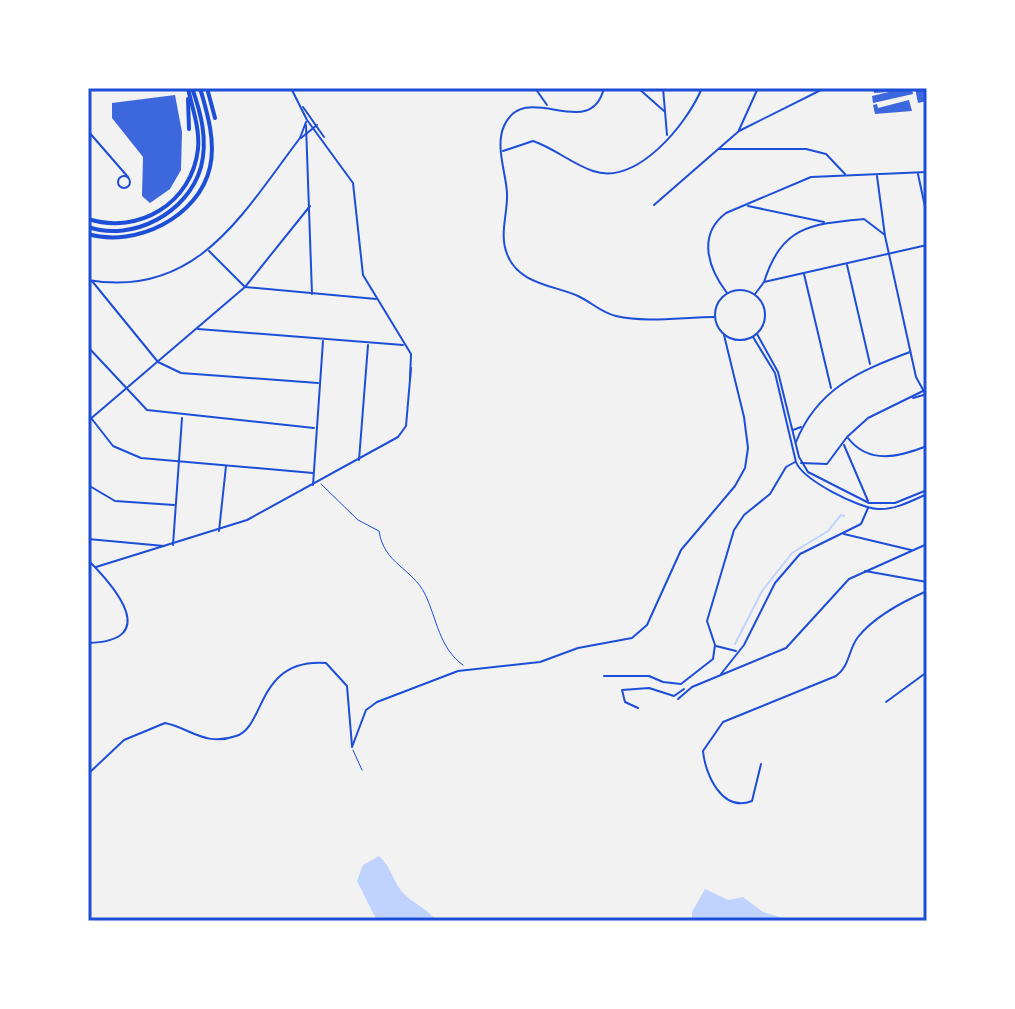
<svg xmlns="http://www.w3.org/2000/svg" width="1015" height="1009" font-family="'PT Sans Narrow',sans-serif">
<rect width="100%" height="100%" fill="#f2f2f2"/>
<!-- water -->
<g fill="#bfd3fe">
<path d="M379 856C392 867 393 884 405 895 416 905 427 908 436 921H377L357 881 363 865Z"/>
<path d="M705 889 728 900 743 897 763 912 793 921H692V912Z"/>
</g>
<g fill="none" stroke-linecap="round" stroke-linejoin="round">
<!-- stream -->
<path stroke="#bfd3fe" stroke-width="2" d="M735 644 762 591 792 553 828 531 841 515 844 516"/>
</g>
<!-- building -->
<g fill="#3d67dc">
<path d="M873 88H912L913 94 873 103 872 96 889 92 874 93Z"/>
<path d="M915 88H925L927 101 918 103Z"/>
<path d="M175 95 182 132 181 170 170 189 150 203 142 196 143 157 112 118V103Z"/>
<path d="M909 100 912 111 875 114 873 105 877 104 878 108Z"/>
</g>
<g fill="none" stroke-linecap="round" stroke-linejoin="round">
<!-- path -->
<path stroke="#1d4ed8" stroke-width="1" d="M321 484 358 520 379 531C384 564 412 568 425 594 437 619 439 648 463 665"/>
<!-- service -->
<path stroke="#1d4ed8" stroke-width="1" d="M353 750 362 770"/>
<!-- minor -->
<g stroke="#1d4ed8" stroke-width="2">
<path d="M638 88 664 111"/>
<path d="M663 88 667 135"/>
<path d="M306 125 312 294"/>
<path d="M739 130 758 88"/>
<path d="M88 131 128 177"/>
<path d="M719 149H806L826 154 845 174"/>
<path d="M503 151 533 141C554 148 572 164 593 171 637 186 687 124 702 88"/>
<path d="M918 174 927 216"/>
<circle cx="124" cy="182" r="6"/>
<path d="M877 176 885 236 916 377 927 397"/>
<path d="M654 205 739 131 825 88"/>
<path d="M748 206 824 222"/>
<path d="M209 251 245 287 376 299"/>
<path d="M847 265 870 364"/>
<path d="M804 274 831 388"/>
<path d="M92 281 158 362 181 373 318 383"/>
<path d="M764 282C782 226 810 224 864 219L885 235"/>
<path d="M198 329 403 345"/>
<path d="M88 347 147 410 314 428"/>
<path d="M88 414 113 446 141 458 313 473"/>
<path d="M88 421 245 287 310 206"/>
<path d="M793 430 801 427"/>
<path d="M848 438C869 465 899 457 927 446"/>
<path d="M796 442C817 389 859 371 910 352"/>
<path d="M359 460 368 345"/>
<path d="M88 485 115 501 174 505"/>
<path d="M313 485 323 341"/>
<path d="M219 531 226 466"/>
<path d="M844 534 911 550"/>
<path d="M173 545 182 418"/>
<path d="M865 571 927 582"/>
<path d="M716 646 736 651"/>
<path d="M721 674 744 645 775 583 800 554 861 524 868 508"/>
<path d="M604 676H649L663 682 681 684 713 659 715 645 707 621 734 530 744 515 770 494 786 467 795 462"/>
<path d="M678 699 692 687 786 648 849 579 927 544"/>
<path d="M886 702 927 672"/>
<path d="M638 708 625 702 622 690 649 688 674 696 684 689"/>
<path d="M352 747 366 710 377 702 458 671 540 662 578 648 632 638 647 625 681 550 735 486 745 468 748 448 744 417 724 335"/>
<path d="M761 764 752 801C722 813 705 774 703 751L723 722 836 676C850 666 848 650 858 637 874 617 904 601 927 591"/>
<path d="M88 774 124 740 165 723C190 728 205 747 236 736 266 727 256 658 326 663L347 686 352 746"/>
</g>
<!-- tertiary -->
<g stroke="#1d4ed8" stroke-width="2">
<path d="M291 88 307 120 353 183 363 275 411 354 410 380"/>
<path d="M535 88 547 105"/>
<path d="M604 88C590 144 525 78 504 126 495 146 506 173 507 193 508 214 499 233 507 254 518 284 553 285 578 296 591 302 602 313 616 316 646 323 684 317 714 317"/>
<path d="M303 107 324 137"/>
<path d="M301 138 317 125"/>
<path d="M88 280C197 299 243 213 300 138L306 122"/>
<circle cx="740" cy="315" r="25"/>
<path d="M727 293C708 268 697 235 726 213L811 177 927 172"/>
<path d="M755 294 764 282 927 245"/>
<path d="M757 334 778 372 799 457 808 472 869 503H895L927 490"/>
<path d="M753 337 775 373 796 462C803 480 858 508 878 509 895 510 911 501 927 494"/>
<path d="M913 398 927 394"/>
<path d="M844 445 868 501"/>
<path d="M801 463 827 464 847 437 868 418 927 389"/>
<path d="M88 539 164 546"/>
<path d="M88 560C116 588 161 641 88 643"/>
<path d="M96 567 247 520 398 437 406 426 411 368"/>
</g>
<!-- motorway -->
<g stroke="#1d4ed8" stroke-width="4">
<path d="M207 88 215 118"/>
<path d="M188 99 189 129"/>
<path d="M88 219C139 235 192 203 198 149 200 128 192 108 188 88"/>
<path d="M88 227C133 242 188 213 201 167 208 140 201 113 192 88"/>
<path d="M88 234C136 248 199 217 210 167 216 141 207 112 200 88"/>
</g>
</g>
<!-- border -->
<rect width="1015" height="1009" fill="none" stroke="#ffffff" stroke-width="180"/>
<rect x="90" y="90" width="835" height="829" fill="none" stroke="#1d4ed8" stroke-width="3"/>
</svg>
